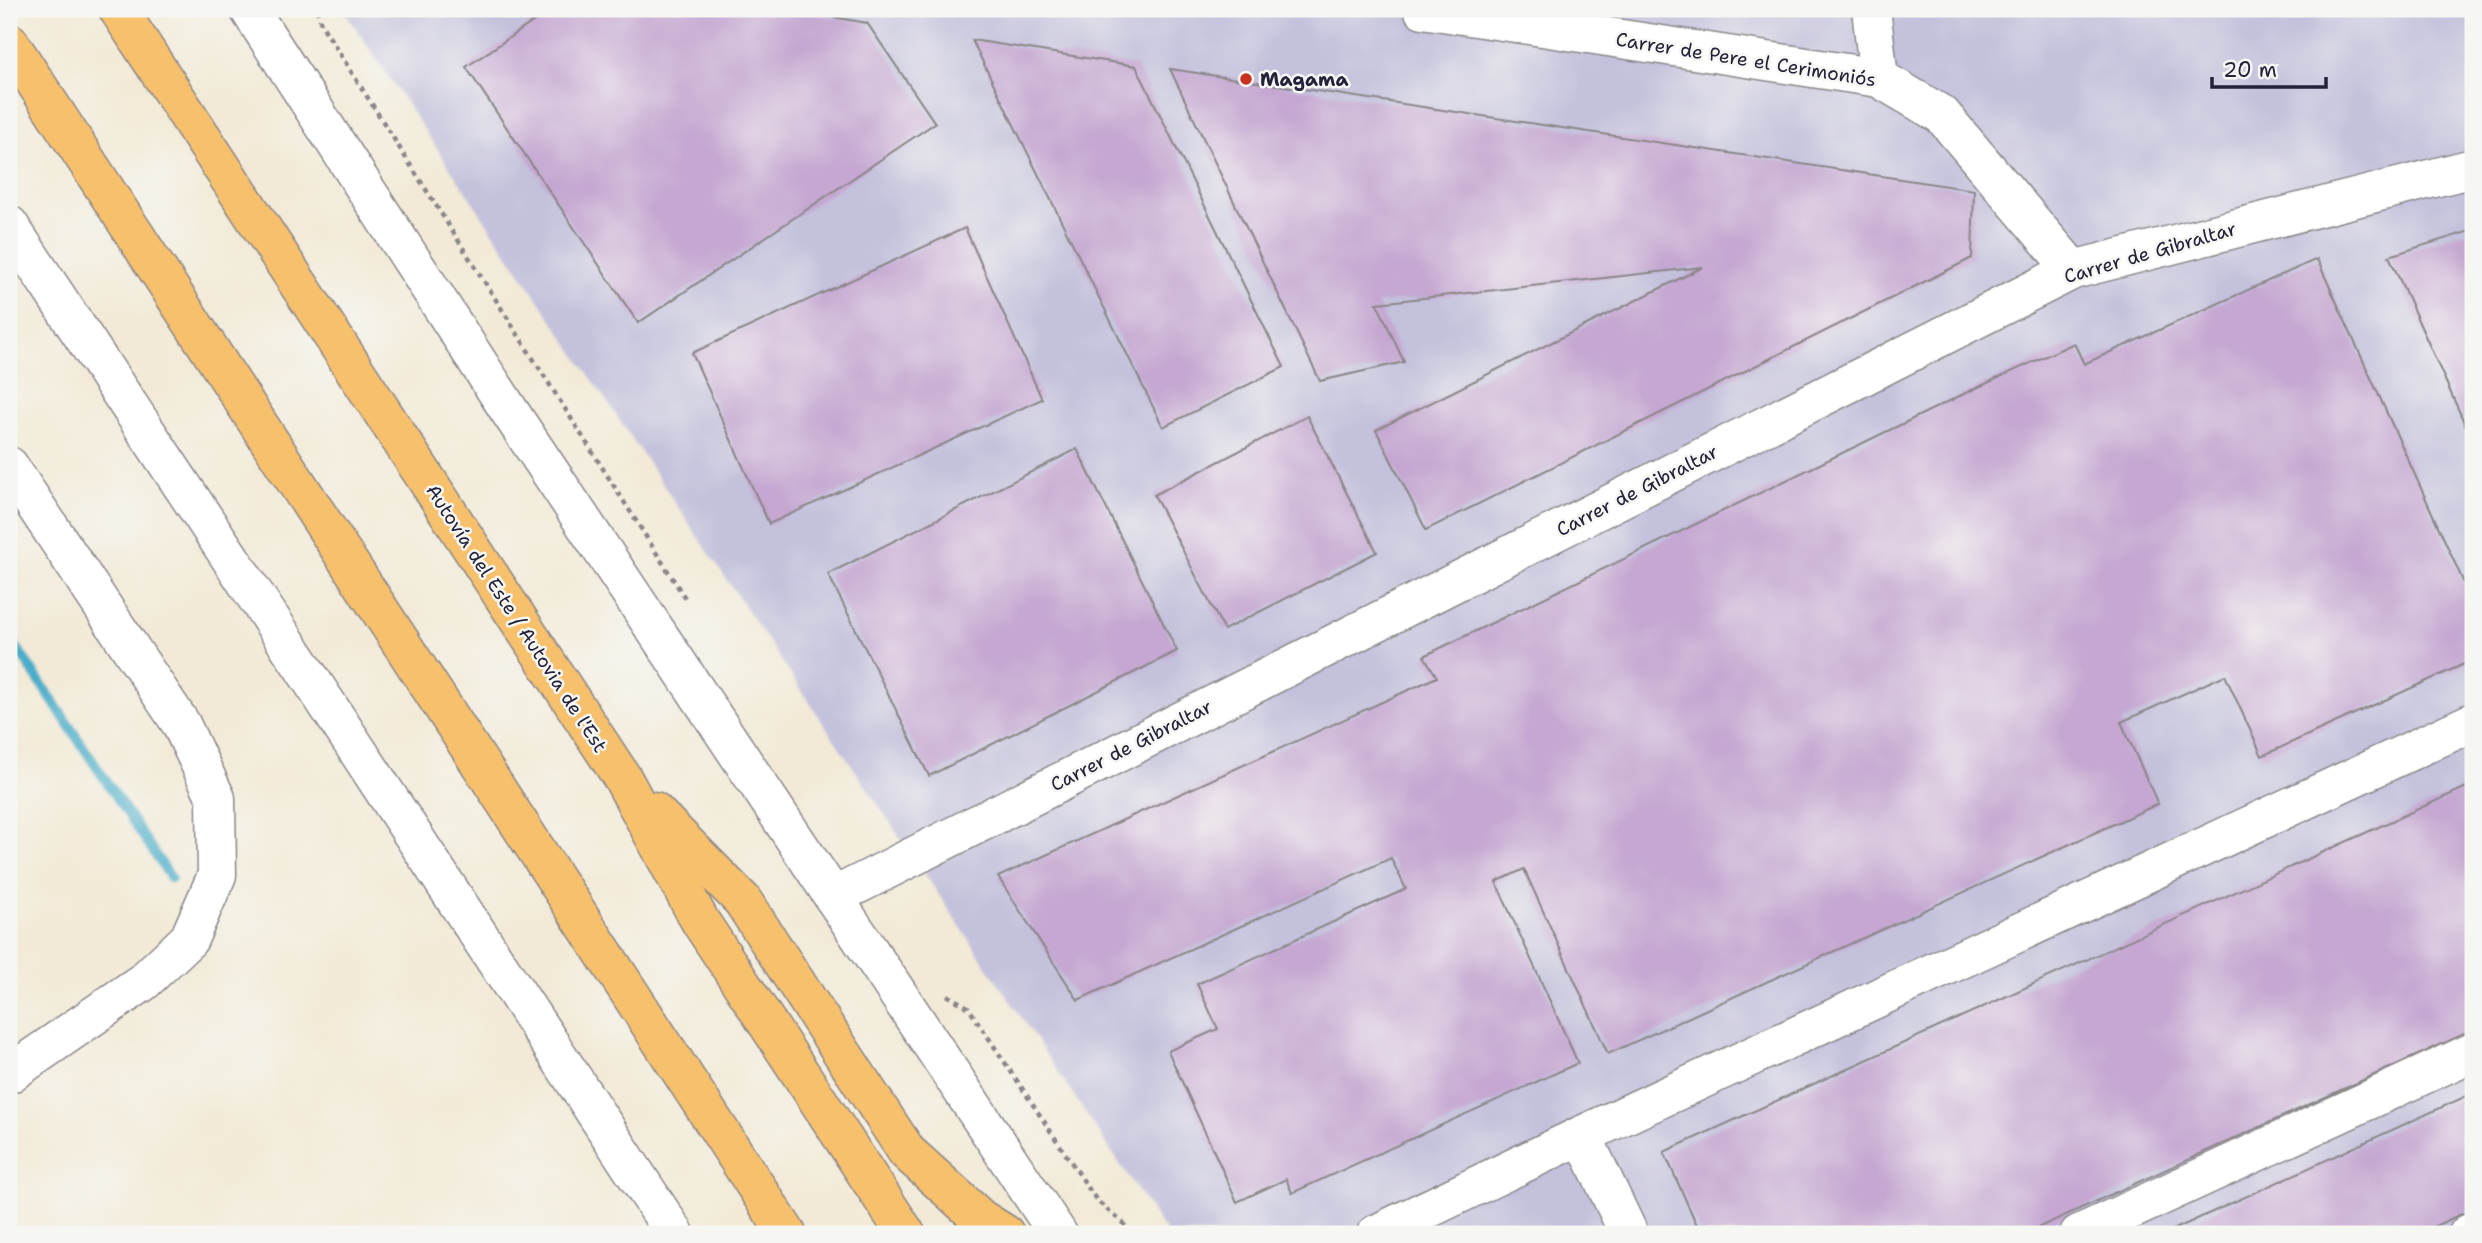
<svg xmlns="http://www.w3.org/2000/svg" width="2482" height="1243" font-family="'Shantell Sans',sans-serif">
<rect width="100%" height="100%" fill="#f6f6f2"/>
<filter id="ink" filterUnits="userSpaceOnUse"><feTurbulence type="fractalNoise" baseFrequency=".0143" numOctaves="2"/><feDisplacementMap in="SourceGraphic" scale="14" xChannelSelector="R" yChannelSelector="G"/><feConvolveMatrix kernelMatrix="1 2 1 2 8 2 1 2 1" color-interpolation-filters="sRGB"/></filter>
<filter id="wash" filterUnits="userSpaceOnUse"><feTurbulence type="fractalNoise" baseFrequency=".00686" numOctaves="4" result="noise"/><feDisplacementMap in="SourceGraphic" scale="28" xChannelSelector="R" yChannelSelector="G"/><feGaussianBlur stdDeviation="1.57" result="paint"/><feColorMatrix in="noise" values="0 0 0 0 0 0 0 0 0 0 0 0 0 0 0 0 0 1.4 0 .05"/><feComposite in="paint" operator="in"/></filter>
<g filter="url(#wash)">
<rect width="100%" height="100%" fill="#f2ead7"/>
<!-- industrial -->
<path fill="#c3c1db" d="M343 9H2473V1234H1167Z"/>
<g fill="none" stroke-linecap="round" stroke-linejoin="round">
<!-- stream -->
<path stroke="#4aadc9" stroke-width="10" d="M9 636 171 878"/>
</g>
<g id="blocks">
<!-- building -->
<g fill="#c5a7d1">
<path d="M552 9H786L867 23 935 123 638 323 466 67Z"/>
<path d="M972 40 1136 66 1284 367 1163 427Z"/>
<path d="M1170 69 1974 190 1972 258 1426 530 1376 430 1703 267 1377 303 1404 362 1320 381Z"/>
<path d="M965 228 1042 399 769 524 692 353Z"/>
<path d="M2473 230V442L2389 256Z"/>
<path d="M2317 259 2473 603V660L2262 756 2225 675 2121 722 2158 804 1608 1054 1524 869 1496 882 1578 1063 1292 1193 1286 1179 1237 1202 1168 1051 1218 1029 1197 984 1406 889 1391 858 1078 1000 998 877 1437 677 1424 656 1970 391 2074 343 2084 364Z"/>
<path d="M1307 416 1377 552 1224 630 1154 495Z"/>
<path d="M1077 449 1177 651 929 776 828 574Z"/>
<path d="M2473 784V1030L2024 1234H1701L1664 1152Z"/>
<path d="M2473 1093V1209L2417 1234H2164Z"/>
</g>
</g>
</g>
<g filter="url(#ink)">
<use href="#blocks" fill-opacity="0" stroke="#8a8689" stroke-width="2"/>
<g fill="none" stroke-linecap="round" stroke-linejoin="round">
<!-- minor casing -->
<g stroke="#8a8689" stroke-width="41">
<g id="minor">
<path d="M249 9 510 412 1058 1234"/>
<path d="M1423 9 1879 78 1942 115 2073 270"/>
<path d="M1871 9 1879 78"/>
<path d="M9 225 304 669 675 1234"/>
<path d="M9 466 181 724 216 798 217 875 189 939 143 982 9 1074"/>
<path d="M833 897 2073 270 2473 168"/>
<path d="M1582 1135 1629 1234"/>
<path d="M1376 1234 1582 1135 2473 722"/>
<path d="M2079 1234 2473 1052"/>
<path d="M2468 1234 2473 1232"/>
</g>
</g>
<!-- highway casing -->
<g stroke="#8a8689" stroke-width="41">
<g id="highway">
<path d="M118 9 623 779 700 921 906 1234"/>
<path d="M9 42 787 1234"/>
<path d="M654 811 742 900 907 1152 981 1219 1005 1234"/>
</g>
</g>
<!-- path -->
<g stroke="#8a8689" stroke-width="4.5" stroke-dasharray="5 5" stroke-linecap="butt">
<path d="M317 9 321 24 685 598"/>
<path d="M947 995 968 1007 1097 1201 1136 1234"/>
</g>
<!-- minor -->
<use href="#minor" stroke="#fff" stroke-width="38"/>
<!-- highway -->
<use href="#highway" stroke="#f7c06c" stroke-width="38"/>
</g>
</g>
<!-- markers -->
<circle fill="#c8321e" stroke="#f6f6f2" stroke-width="2.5" cx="1246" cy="79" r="7"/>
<g text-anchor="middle" stroke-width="5" stroke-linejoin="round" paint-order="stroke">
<!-- street labels -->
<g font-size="19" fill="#22223b" stroke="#f6f6f2">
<text transform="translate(1746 59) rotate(9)" y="7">Carrer de Pere el Cerimoniós</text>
<text transform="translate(2150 252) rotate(-16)" y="7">Carrer de Gibraltar</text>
<text transform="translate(1637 490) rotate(-27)" y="7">Carrer de Gibraltar</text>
<text transform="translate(517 618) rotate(57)" y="7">Autovía del Este / Autovia de l'Est</text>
<text transform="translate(1131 745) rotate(-27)" y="7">Carrer de Gibraltar</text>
</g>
<!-- poi labels -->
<g font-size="19" font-weight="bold" fill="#22223b" stroke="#f6f6f2" text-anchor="start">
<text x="1260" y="86">Magama</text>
</g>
</g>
<!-- margin -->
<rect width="2482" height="1243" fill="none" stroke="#f6f6f2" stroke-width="35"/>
<!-- scale -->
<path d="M2212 77v10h114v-10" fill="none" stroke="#22223b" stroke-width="3.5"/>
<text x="2223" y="77" font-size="21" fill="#22223b" stroke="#f6f6f2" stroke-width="5" paint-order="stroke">20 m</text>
</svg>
